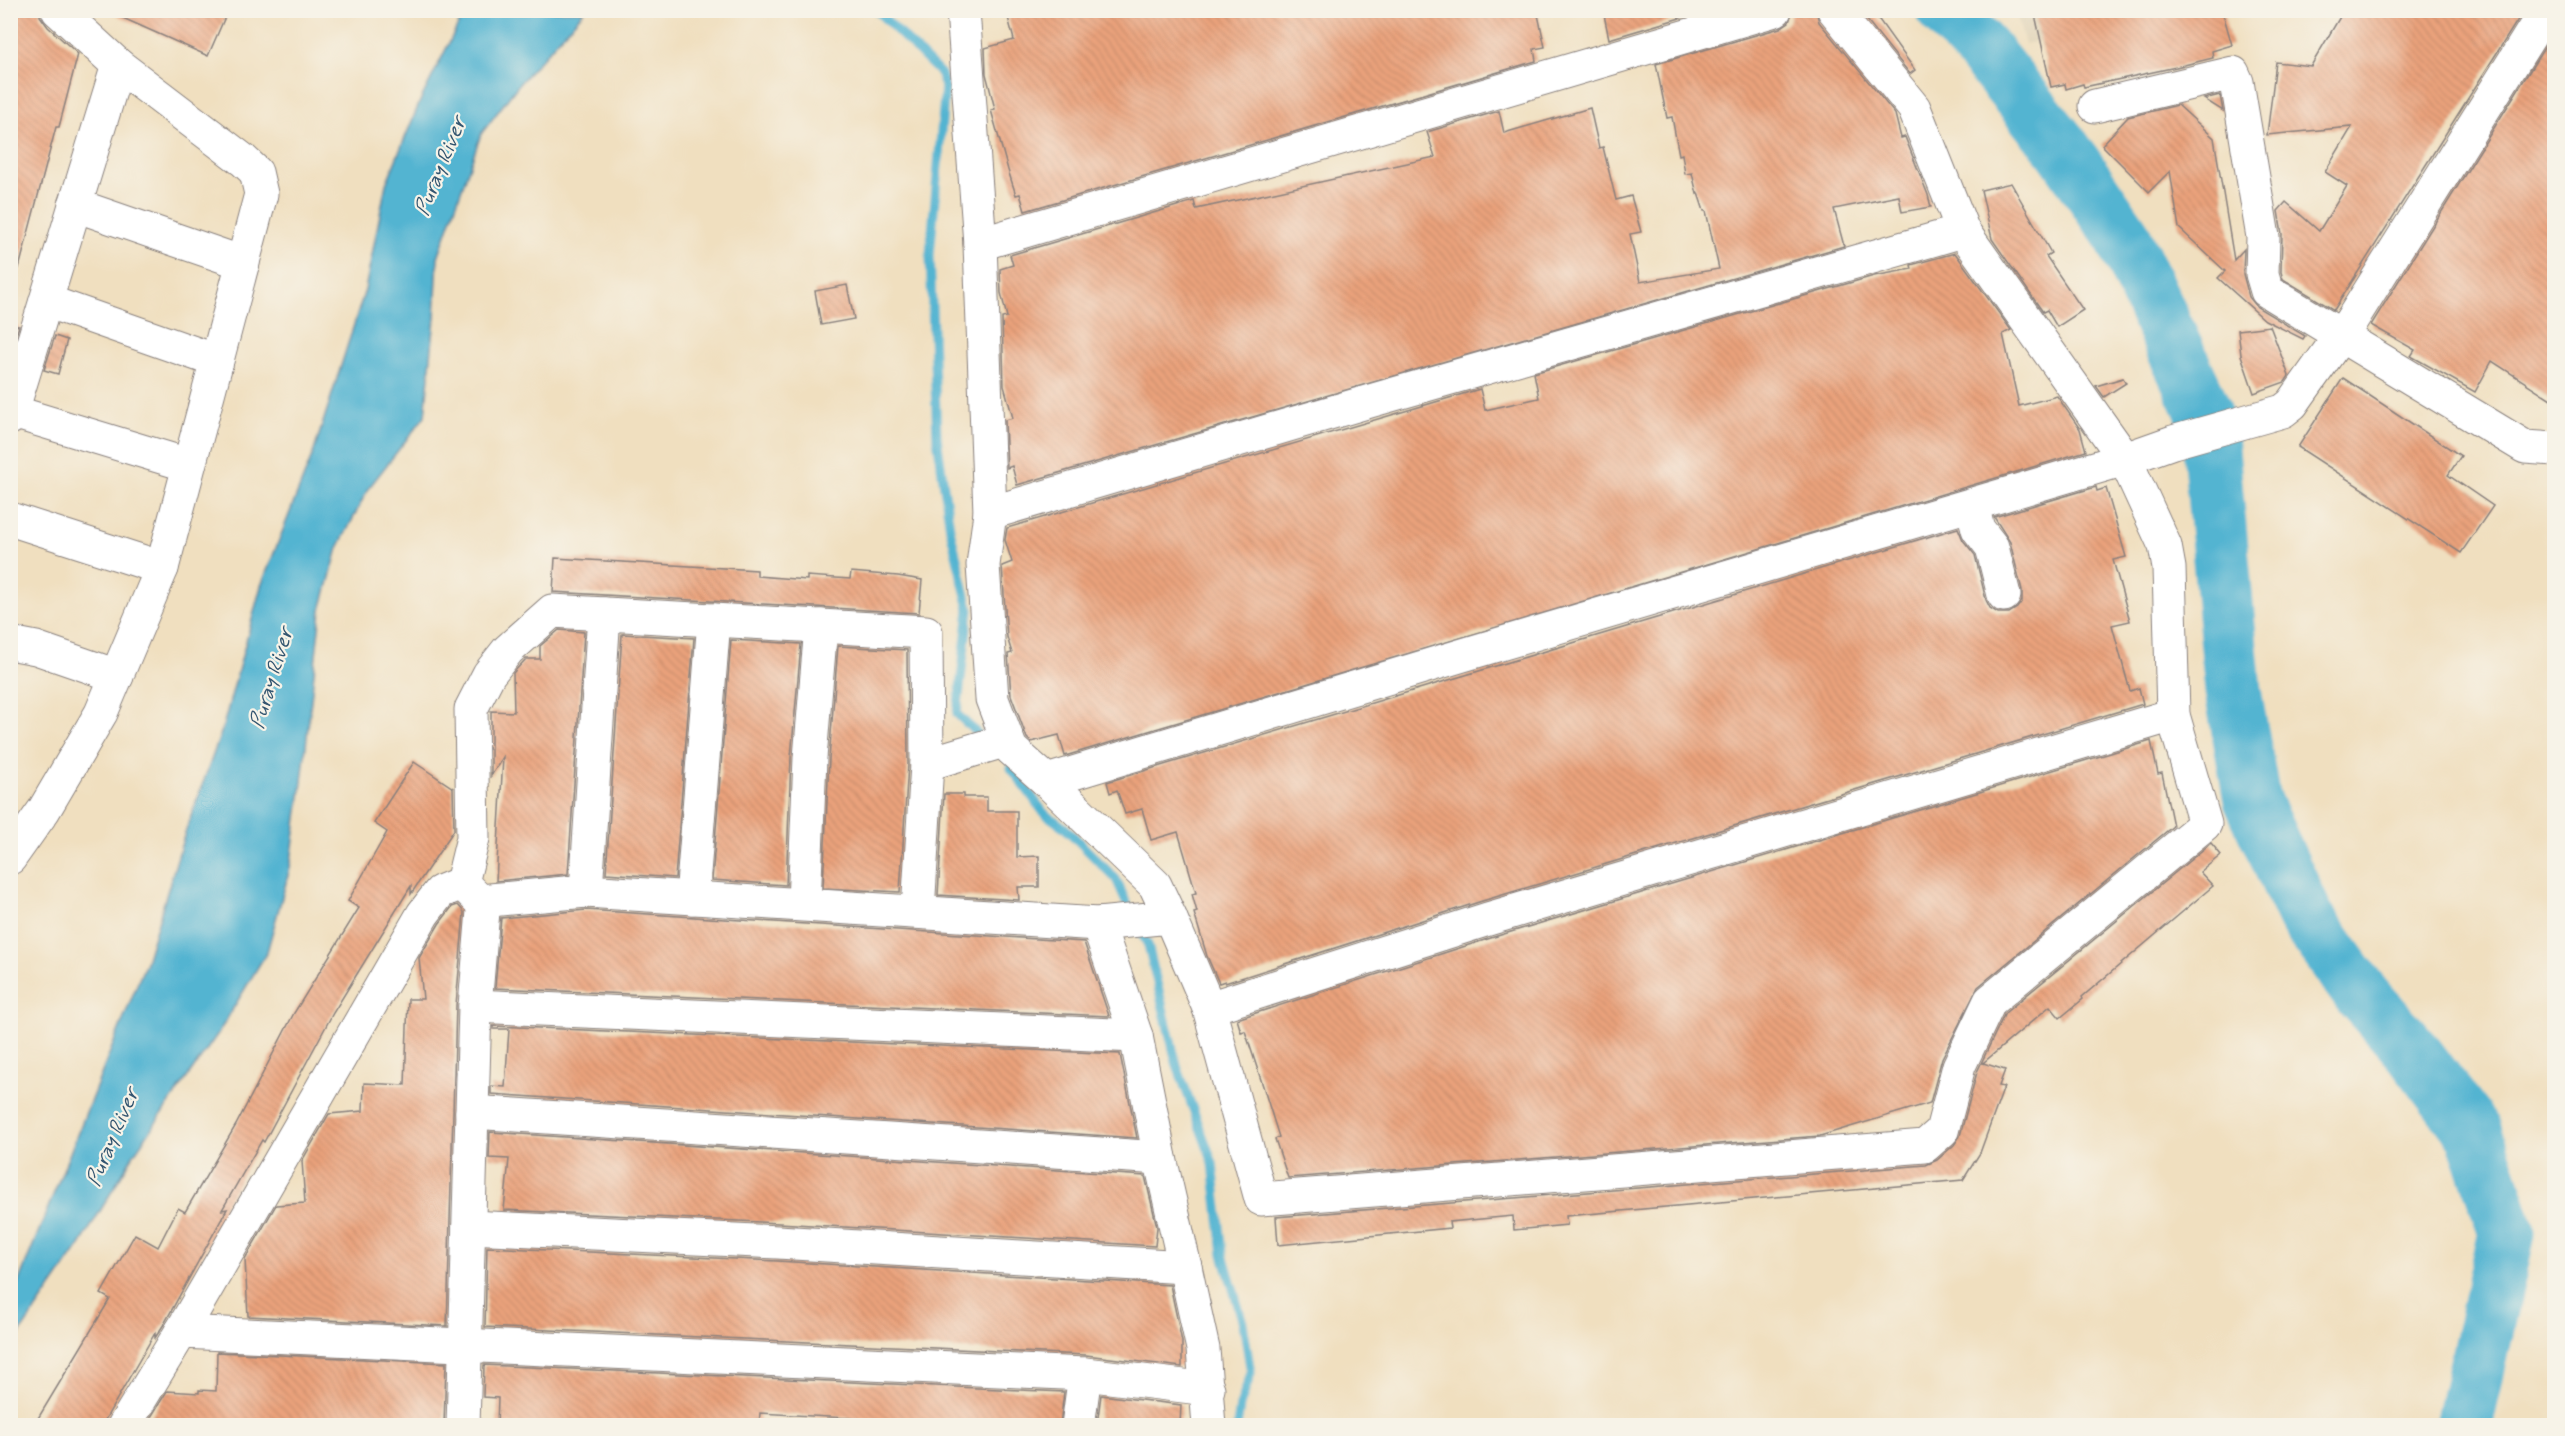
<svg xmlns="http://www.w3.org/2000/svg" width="2565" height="1436" font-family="Mynerve,sans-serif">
<defs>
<pattern id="building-back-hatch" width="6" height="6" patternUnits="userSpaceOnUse" patternTransform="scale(1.5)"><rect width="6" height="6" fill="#eaa27b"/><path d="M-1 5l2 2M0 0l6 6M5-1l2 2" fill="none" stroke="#c88b6b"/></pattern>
</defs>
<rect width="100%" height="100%" fill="#f7f3e8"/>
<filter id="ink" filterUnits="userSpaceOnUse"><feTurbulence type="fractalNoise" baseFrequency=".0167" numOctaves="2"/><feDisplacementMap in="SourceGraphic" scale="12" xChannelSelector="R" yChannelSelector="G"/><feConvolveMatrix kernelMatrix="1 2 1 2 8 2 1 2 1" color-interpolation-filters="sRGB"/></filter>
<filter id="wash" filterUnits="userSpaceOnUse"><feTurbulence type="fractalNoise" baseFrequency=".008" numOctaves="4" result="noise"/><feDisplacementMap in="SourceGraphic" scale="24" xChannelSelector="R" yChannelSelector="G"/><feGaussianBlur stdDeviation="1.35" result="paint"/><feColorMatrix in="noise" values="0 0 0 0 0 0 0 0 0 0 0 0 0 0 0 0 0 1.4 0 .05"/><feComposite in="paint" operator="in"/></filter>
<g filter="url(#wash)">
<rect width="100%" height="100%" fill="#f0dfbf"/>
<!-- built -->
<path fill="#e0d2b5" d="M2015 10 2183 11 2025 44Z"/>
<!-- water -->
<path fill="#52b4d1" stroke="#3a6b86" stroke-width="1.5" d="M465 11H584L519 84 481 134 438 257 435 318 425 416 368 489 338 548 321 610 302 782 290 868 267 952 219 1032 134 1154 80 1245 11 1346V1294L16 1288 146 962 185 833 222 730 261 586 314 451 365 290 386 184 421 99Z"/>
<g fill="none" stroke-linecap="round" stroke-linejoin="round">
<!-- stream -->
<g stroke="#52b4d1" stroke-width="9">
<path d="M876 10 941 74 945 87 930 255 937 437 950 529 969 609 957 714 985 741"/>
<path d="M1011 768 1044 813 1065 828 1116 879 1132 915"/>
<path d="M1138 927 1148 945 1177 1066 1213 1163 1223 1254 1243 1323 1251 1373 1240 1406 1237 1426"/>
</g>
<!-- river -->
<path stroke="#52b4d1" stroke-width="57" d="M1945 10 1982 49 2063 149 2123 237 2203 410 2211 449 2233 691 2252 800 2305 916 2361 994 2413 1052 2474 1133 2507 1233 2464 1426"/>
</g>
<g id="blocks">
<!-- building -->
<g fill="url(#building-back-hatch)">
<path d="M19 10H40V16L48 27 78 54 59 127H56L19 268 10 266V38Z"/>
<path d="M105 10H228L208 56Z"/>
<path d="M1006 10H1537L1545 47 1534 49 1536 61 1025 211 1020 194 1016 195 1008 170 991 110 995 109 986 74 985 48 1014 40Z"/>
<path d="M1603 10H1707L1609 39Z"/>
<path d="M1793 10H1816L1819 22 1895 114 1901 138 1905 137 1928 195 1931 207 1902 212 1899 196 1834 209 1844 246 1017 485 1012 466 1007 468 1005 420 1013 418 1004 386 1002 318 1007 317 1001 293 1000 269 1013 265 1010 255 1194 201 1196 209 1435 157 1427 132 1499 111 1504 133 1590 108 1599 148 1603 147 1616 200 1631 196 1641 232 1630 234 1640 282 1719 269 1706 211H1704L1698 193 1697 194 1692 173 1685 174 1682 154 1679 155 1672 117 1667 118 1656 64 1780 28 1789 22Z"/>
<path d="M1859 10H1872L1915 70 1910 74Z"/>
<path d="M2034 10H2222L2232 45 2212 51 2213 58 2176 67 2084 87 2083 84 2066 89 2065 84 2051 87Z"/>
<path d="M2344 10H2524L2334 310 2283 279 2281 272 2282 234 2278 211 2286 202 2319 231 2347 186 2325 172 2352 127 2267 135 2276 62 2311 66Z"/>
<path d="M2554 32V401L2492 361 2475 392 2411 356 2415 350 2371 325Z"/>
<path d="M2220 95 2223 111 2204 99Z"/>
<path d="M2178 105 2214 138 2234 260 2244 249 2243 274 2249 297 2257 307 2305 336 2303 339 2265 320 2218 278 2225 271 2179 228 2170 171 2149 192 2102 145 2128 117Z"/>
<path d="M2011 183 2051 253 2046 256 2083 310 2057 327 2047 310 2043 312 1992 239 1981 190Z"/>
<path d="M1955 253 2011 330 2003 334 2019 406 2057 396 2080 429 2086 451 1065 756 1059 735 1031 742 1027 738 1011 695 1008 654 1012 653 1007 637 1002 566 1012 562 1005 540 1007 528 1480 389 1485 410 1539 398 1534 373 1874 276 1912 269 1911 265Z"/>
<path d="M847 285 854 319 821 325 815 291Z"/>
<path d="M10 324 19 326 10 352Z"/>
<path d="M2270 326 2289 376 2285 382 2254 393 2241 355 2238 330Z"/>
<path d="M55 336 67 340 58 374 44 370Z"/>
<path d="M2123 378 2126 383 2104 397 2096 386Z"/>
<path d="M2343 378 2461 456 2448 475 2493 506 2461 553 2298 447Z"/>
<path d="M2096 487 2097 491 2106 488 2126 557 2113 560 2130 621 2112 625 2130 691 2139 688 2143 704 1482 901 1225 983V981L1219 983 1207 956 1194 913 1197 912 1192 894 1196 893 1178 832 1151 840 1142 809 1125 814 1117 790 1110 793 1107 782 1958 528 1963 540 1975 555 1986 600 1990 608 1998 613H2009L2017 608 2022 601V590L2010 542 1994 517Z"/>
<path d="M555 558 757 570V576L807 580V576L850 579 851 572 898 576 922 580 919 613 553 592Z"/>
<path d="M559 630 584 632 568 874 496 881 503 757 491 776V711L514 712 513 673 526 659H540V646Z"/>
<path d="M622 634 694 638 675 878 606 873Z"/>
<path d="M731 640 801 644 791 757 786 885 712 880Z"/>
<path d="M838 646 907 650 908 764 900 892 823 888 829 759Z"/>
<path d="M2151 741 2158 774 2162 773 2173 826 1978 987 1942 1058 1930 1103 1820 1136 1288 1178 1275 1139 1279 1137 1263 1086 1245 1031 1241 1032 1237 1019 1494 937Z"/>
<path d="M414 762 453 788 454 830 411 894V886L333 1013 264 1142 262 1140 222 1210 227 1209 164 1324 155 1338V1333L102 1425H34L110 1299 101 1294 135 1234 158 1247 178 1208 185 1212 236 1125 294 1013 359 908 348 901 387 832 374 823Z"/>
<path d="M944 794H964V797H987V811H1017V857L1039 856V887H1018L1019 900 938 895Z"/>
<path d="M2211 843 2221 855 2200 872 2213 886 2082 997 2083 999 2060 1018 2050 1006 1983 1063 2005 1070 1999 1086 2004 1087 1980 1153 1963 1180 1566 1216 1567 1225 1514 1230 1513 1216 1449 1222 1450 1228 1278 1245 1276 1217 1926 1165 1937 1160 1954 1145 1960 1136 1977 1072 2005 1013Z"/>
<path d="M458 905 464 912 456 1005 447 1326 248 1316 245 1259 276 1205 305 1203 302 1161 329 1114 363 1111 364 1083 405 1085 408 999H423L419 958 439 924 452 907Z"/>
<path d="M586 910 1084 942 1109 1016 495 988 501 918Z"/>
<path d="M493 1026 1120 1054 1137 1138 491 1094V1086L505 1087 509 1029H493Z"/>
<path d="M490 1132 1145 1176 1157 1227 1155 1246 779 1223 504 1210 509 1159 489 1158Z"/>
<path d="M487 1247 777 1261 1170 1285 1182 1342V1367L1086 1355 485 1327Z"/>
<path d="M217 1352 446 1363 444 1425H151V1417L167 1391 199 1393V1390L216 1391Z"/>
<path d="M484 1365 1064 1392 1060 1425H968L760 1413 759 1425H497L498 1398 483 1397Z"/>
<path d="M1101 1395 1181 1405 1180 1425H1097Z"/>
</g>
</g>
</g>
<g filter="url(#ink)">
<use href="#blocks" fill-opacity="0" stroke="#89807d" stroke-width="1.5"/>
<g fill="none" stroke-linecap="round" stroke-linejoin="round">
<!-- minor casing -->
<g stroke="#89807d" stroke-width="35">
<g id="minor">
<path d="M963 10 980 244 990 513 983 565 992 699 1011 749 1047 781"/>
<path d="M2095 106 2233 73 2237 82 2263 237 2262 274 2267 291 2525 447 2554 449"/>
<path d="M75 205 243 263"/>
<path d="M980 244 1775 10"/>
<path d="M46 301 217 361"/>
<path d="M10 411 188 465"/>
<path d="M10 418 118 65"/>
<path d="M1972 505 1978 529 1992 547 2004 595"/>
<path d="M990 513 1370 401 1963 231"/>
<path d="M10 519 162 568"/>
<path d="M10 643 36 648 117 676"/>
<path d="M927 764 1007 740"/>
<path d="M10 858 44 810 101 713 162 568 261 194 256 172 243 160 118 65 58 10"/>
<path d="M586 891 604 614"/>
<path d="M692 898 714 620"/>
<path d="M804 904 810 758 821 626"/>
<path d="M485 906 462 883 473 838 471 709 489 674 508 650 552 611 926 632 927 764 918 911"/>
<path d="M1170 917 1209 1008 1261 1199 1925 1146 1942 1131 1959 1066 1990 1001 2205 824 2173 715 2169 568 2165 546 2125 459 1963 231 1914 108 1834 10"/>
<path d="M1098 924 1136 1036 1160 1158 1185 1267"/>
<path d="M475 1006 1136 1036"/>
<path d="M1209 1008 1488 919 2173 715"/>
<path d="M472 1112 1160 1158"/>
<path d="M469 1227 778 1242 1185 1267 1203 1349 1209 1426"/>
<path d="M181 1332 1085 1374 1208 1389"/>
<path d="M124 1426 181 1332 423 914 440 892 462 883"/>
<path d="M1078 1426 1085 1374"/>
</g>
</g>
<!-- tertiary casing -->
<g stroke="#89807d" stroke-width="35">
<path id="tertiary" d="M463 1426 475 1006 483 911 490 900 586 891 1098 924 1170 917 1155 885 1047 781 1463 655 2125 459 2173 442 2283 411 2292 404 2351 321 2546 10"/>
</g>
<!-- minor -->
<use href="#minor" stroke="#fff" stroke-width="33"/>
<!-- tertiary -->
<use href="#tertiary" stroke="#fff" stroke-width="33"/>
</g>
</g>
<g text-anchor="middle" stroke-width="4.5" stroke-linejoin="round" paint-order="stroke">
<!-- water labels -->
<g font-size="21" font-style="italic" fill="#335570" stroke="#f7f3e8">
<text transform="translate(440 166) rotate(-68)" y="7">Puray River</text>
<text transform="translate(271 678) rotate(-73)" y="7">Puray River</text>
<text transform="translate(112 1137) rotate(-67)" y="7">Puray River</text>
</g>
</g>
<!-- margin -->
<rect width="2565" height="1436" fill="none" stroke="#f7f3e8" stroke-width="36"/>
</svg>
